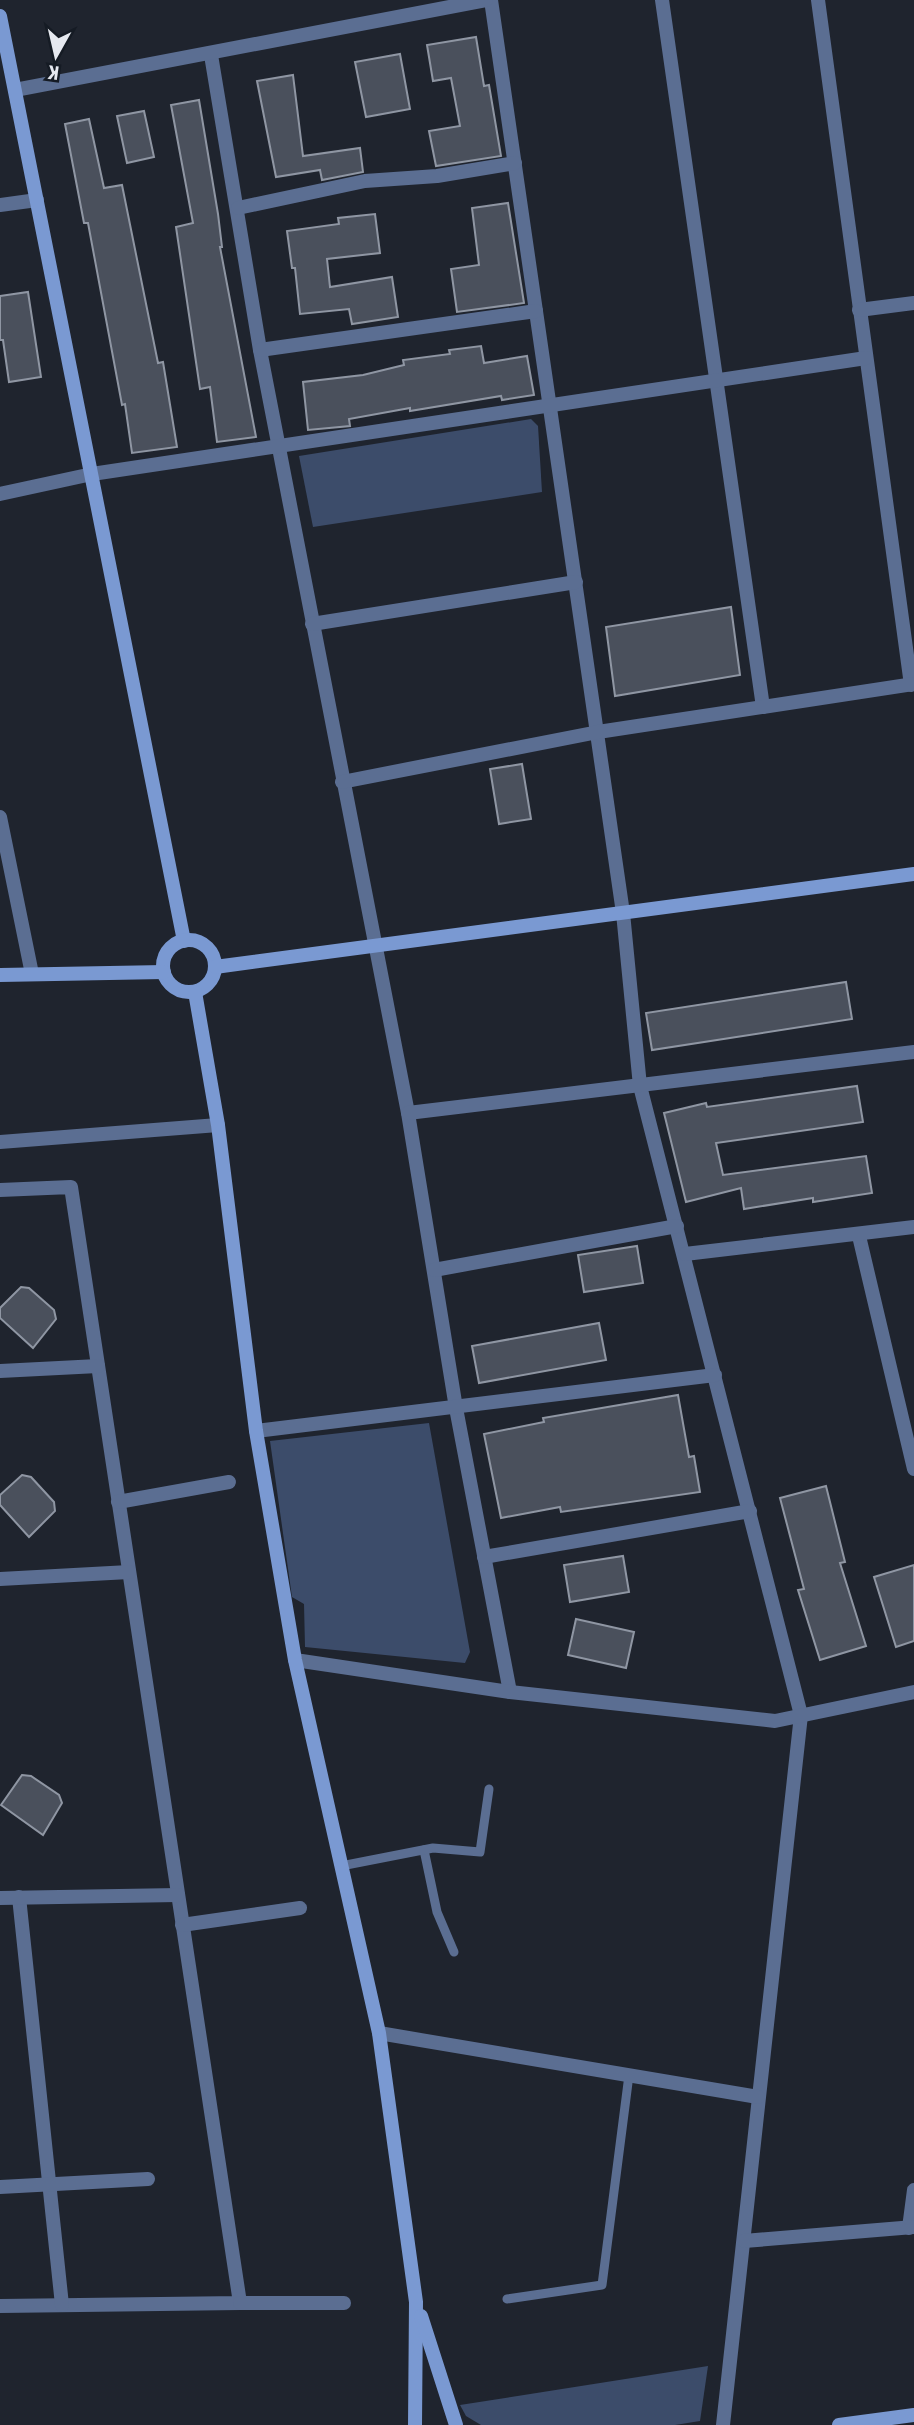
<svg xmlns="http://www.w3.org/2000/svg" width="914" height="2425" font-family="'Roboto Condensed',sans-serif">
<rect width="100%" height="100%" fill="#1f242e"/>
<!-- green -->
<g fill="#3c4c6a">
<path d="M531 419 538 426 542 492 313 527 299 456Z"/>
<path d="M429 1423 470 1652 465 1663 305 1647 304 1604 292 1597 270 1441Z"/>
<path d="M708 2366 700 2421 675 2425H481L466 2416 460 2405Z"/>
</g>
<!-- building -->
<g fill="#4a505c" stroke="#8f96a3" stroke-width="2">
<path d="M476 37 484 86 489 85 501 156 436 166 429 131 460 126 451 78 433 81 427 45Z"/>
<path d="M400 54 410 109 366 117 355 62Z"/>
<path d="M293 75 303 156 360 148 363 172 322 180 320 170 276 177 257 81Z"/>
<path d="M199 100 218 214 222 247H220L256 437 217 442 210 387 200 389 176 227 193 223 171 105Z"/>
<path d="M144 111 154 157 127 163 117 116Z"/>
<path d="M89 119 104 188 122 185 158 363 163 362 177 447 132 453 125 404 122 405 88 223H84L65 124Z"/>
<path d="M508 203 524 303 457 312 451 269 479 265 472 208Z"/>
<path d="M375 214 380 253 327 259 330 287 392 277 398 317 352 324 349 309 300 314 295 268H292L287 231 339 224 338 218Z"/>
<path d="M28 292 41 377 9 382 3 340H0V296Z"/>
<path d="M481 346 484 363 527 356 534 395 502 400 501 396 410 411V408L349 419 350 426 308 430 303 382 363 375 404 365 403 360 450 354 449 350Z"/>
<path d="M731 607 740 675 615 696 606 627Z"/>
<path d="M522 764 531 819 499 824 490 769Z"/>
<path d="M846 982 852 1019 652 1050 646 1013Z"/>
<path d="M857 1086 863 1122 716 1143 723 1175 866 1156 872 1193 813 1202V1198L744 1209 741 1188 686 1202 664 1113 706 1103 707 1107Z"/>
<path d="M637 1246 643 1283 584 1292 578 1255Z"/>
<path d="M21 1287 29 1288 54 1310 56 1319 33 1348 0 1318V1308Z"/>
<path d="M599 1323 606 1360 479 1383 472 1346Z"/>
<path d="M678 1395 689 1457 694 1456 700 1492 561 1512 560 1507 501 1518 484 1434 544 1422 543 1418Z"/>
<path d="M22 1475 31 1477 54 1502 55 1511 29 1537 0 1505V1495Z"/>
<path d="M826 1486 845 1562 840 1563 866 1646 820 1660 798 1590 804 1589 780 1498Z"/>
<path d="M623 1556 629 1592 570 1602 564 1565Z"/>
<path d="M914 1565V1641L896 1647 874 1577Z"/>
<path d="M576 1619 634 1632 626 1668 568 1655Z"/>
<path d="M22 1775 31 1776 59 1795 62 1803 43 1835 1 1805Z"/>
</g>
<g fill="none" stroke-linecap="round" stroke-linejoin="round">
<!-- lane -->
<g stroke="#5b6e92" stroke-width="9">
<path d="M424 1850 437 1912 454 1952"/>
<path d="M341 1866 433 1848 480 1852 489 1789"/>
<path d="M507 2299 602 2285 629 2075"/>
</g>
<!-- street -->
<g stroke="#5b6e92" stroke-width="14">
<path d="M491 0 623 913 640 1086 801 1715 723 2425"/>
<path d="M662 0 763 707"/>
<path d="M818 0 911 685"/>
<path d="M211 55 260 350 408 1113 456 1408 510 1692"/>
<path d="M15 90 486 0"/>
<path d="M0 205 37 200"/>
<path d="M238 208 365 181 437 176 515 163"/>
<path d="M859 310 914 303"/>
<path d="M260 350 536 311"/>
<path d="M0 494 92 474 866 358"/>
<path d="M312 624 576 582"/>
<path d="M342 782 598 732 914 684"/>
<path d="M0 817 32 974"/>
<path d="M408 1113 914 1052"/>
<path d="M0 1142 218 1125"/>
<path d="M0 1190 71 1187 240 2303 0 2306"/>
<path d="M859 1236 914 1469"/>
<path d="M685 1254 914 1227"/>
<path d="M434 1270 677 1226"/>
<path d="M0 1371 98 1366"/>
<path d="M256 1431 715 1375"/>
<path d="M118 1502 229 1482"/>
<path d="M484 1557 750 1511"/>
<path d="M0 1579 129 1572"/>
<path d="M295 1660 510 1692 775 1721 914 1692"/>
<path d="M19 1897 62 2305"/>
<path d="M0 1898 178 1895"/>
<path d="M182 1925 300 1908"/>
<path d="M379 2033 758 2097"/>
<path d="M0 2187 148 2179"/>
<path d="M909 2228 914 2190"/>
<path d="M744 2241 914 2227"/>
<path d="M240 2303H344"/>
</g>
<!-- secondary -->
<g stroke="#7a99d2" stroke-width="14">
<path d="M0 16 184 941"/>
<circle cx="189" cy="966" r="26"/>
<path d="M215 967 914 874"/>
<path d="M0 975 164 972"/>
<path d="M195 992 218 1125 256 1431 295 1660 379 2033 416 2302 415 2425"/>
<path d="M421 2316 456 2425"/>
<path d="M839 2425 914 2415"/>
</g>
</g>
<!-- north arrow -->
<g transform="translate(56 56) rotate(188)" stroke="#151b24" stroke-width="5" paint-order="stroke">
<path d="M0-5L12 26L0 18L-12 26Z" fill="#e6e9f0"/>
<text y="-10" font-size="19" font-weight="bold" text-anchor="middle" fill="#e6e9f0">K</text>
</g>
</svg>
